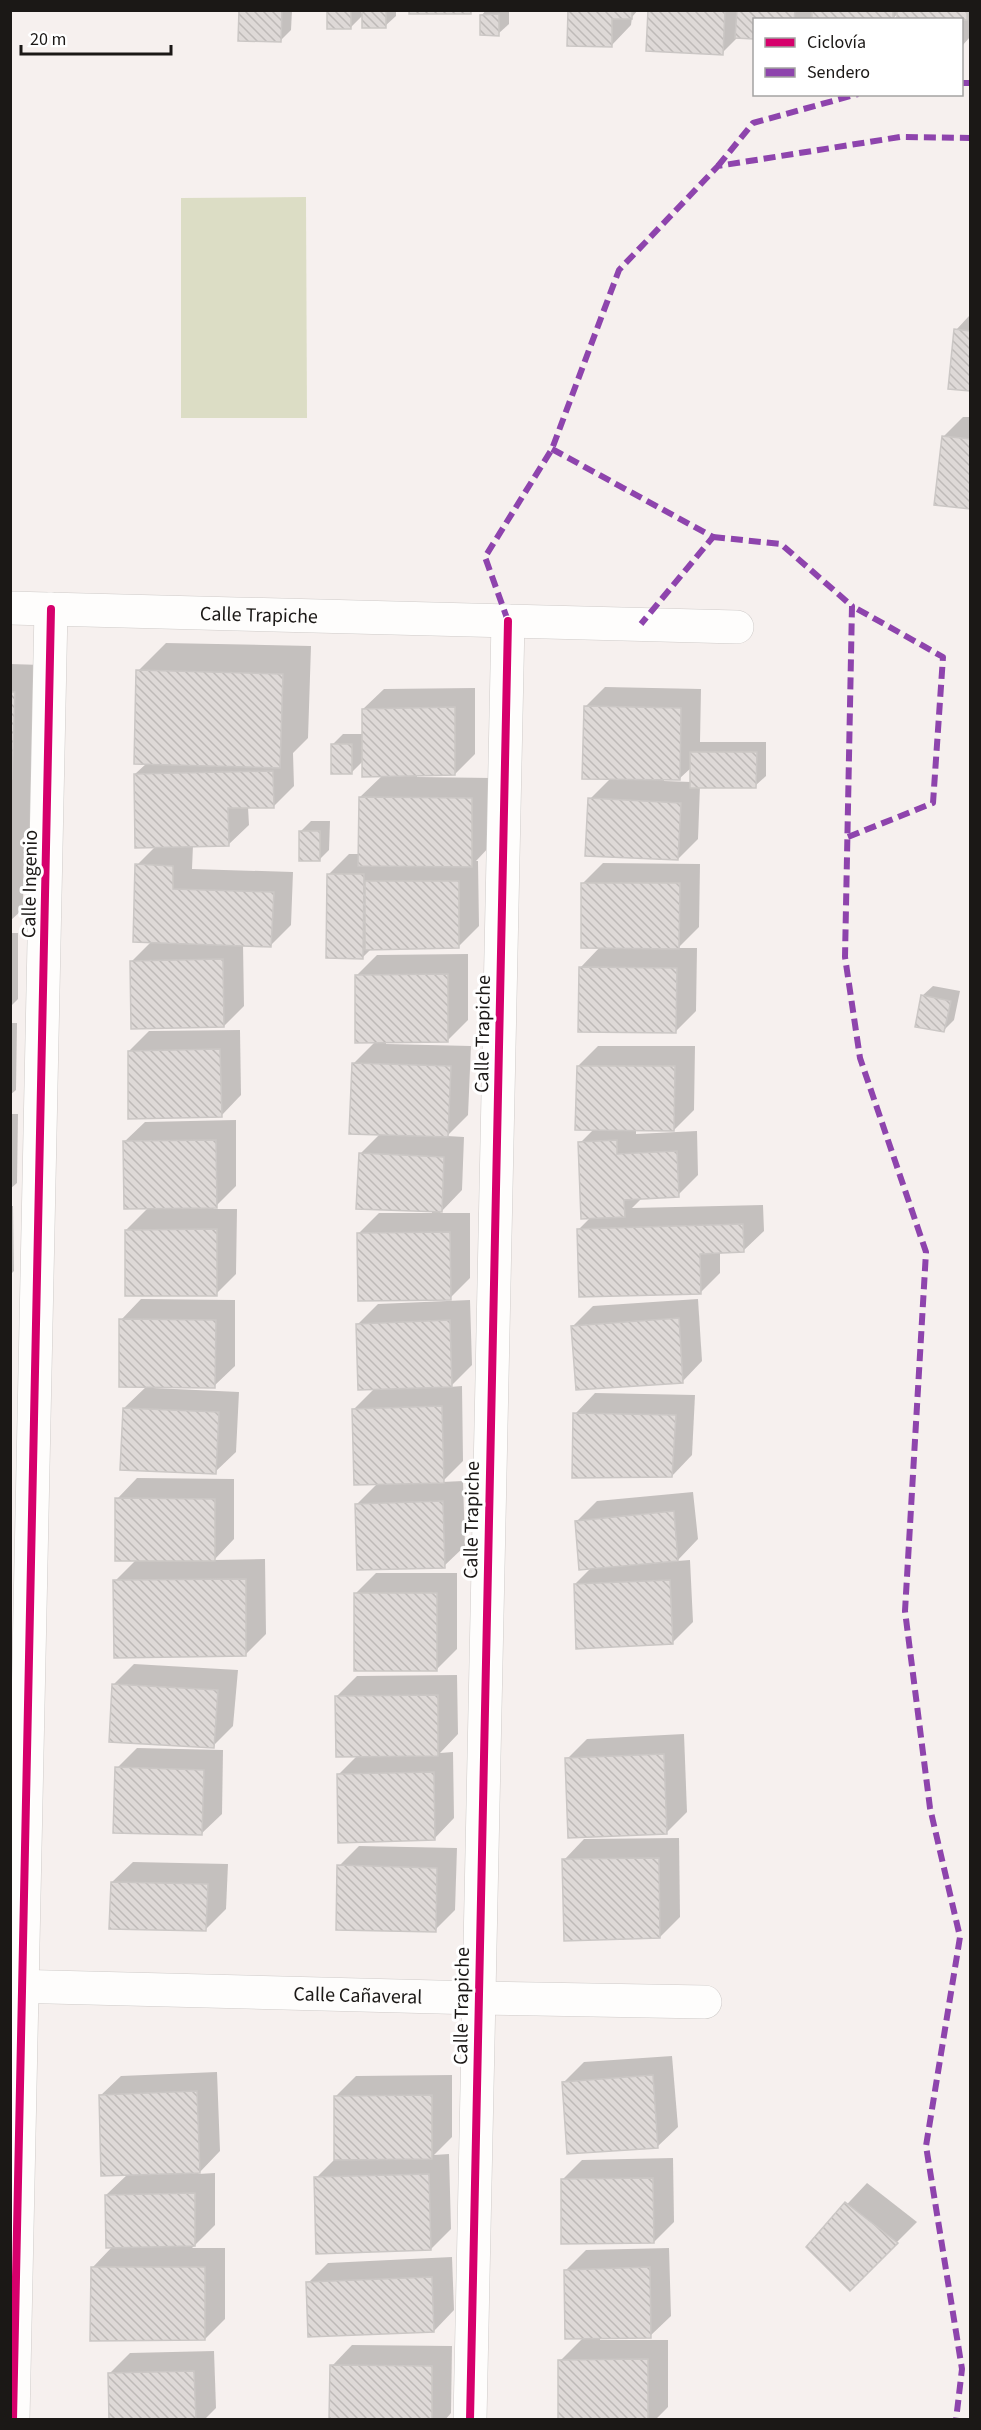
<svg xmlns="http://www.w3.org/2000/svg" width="981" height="2430" font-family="'Source Sans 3',sans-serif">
<defs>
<pattern id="building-back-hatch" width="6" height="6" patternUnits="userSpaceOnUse" patternTransform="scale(1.5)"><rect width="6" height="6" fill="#ded9d7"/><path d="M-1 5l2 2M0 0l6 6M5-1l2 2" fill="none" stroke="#bebab8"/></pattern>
</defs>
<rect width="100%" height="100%" fill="#f6f0ee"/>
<!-- pitch -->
<path fill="#dcddc5" d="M306 197 307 418H181V198Z"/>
<!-- shadow -->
<g fill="#0003" fill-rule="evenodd">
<path d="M241 10H292L291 30 281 40Z"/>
<path d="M330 10H361V14L364 10H396V16L385 26 364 14 350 28Z"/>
<path d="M486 10H509V24L498 34 482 15Z"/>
<path d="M570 10H638L632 17 631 25 611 46Z"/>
<path d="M650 10H970V37L962 46V20L898 13 892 20H754V38L738 37 722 53Z"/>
<path d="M970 315V389L950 387 956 330Z"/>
<path d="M963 417H970V507L936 504 943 437Z"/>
<path d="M166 643 311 646 308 738 293 753 294 786 273 807H248L249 825 228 845H193L192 869 293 872 291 925 271 945 243 944 244 1006 224 1026 132 961 152 941 137 865 156 846 135 774 147 763 138 671Z"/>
<path d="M10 664 42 665 38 822 20 841H24L23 909 10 921Z"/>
<path d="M605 687 701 689 700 742H766V776L755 786H700L698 839 678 859 590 799 611 778 585 707ZM692 767 691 782 664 781V778L679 779Z"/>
<path d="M475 688V754L455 774 417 775V777L492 778 491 845 476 861H478L479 926 458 947 372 948 362 958 329 874 349 854H360V797L383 775 364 760 351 773 333 744 343 734H364L363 709 384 689Z"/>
<path d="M311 821H330L329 850 319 860 301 831Z"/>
<path d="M603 863 700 864 699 927 678 948H697L696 1011 676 1031 580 968 601 946 583 883Z"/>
<path d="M10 933H18V999L10 1007Z"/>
<path d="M468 954V1020L448 1040 386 1041V1044L471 1046 468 1115 447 1136 464 1137 462 1190 440 1213H470V1278L450 1298 358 1234 379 1213H432V1210L360 1154 381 1133 353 1064 376 1041 357 975 377 955Z"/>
<path d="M933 986 960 991 954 1020 944 1030 922 996Z"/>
<path d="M10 1023H17L16 1090 10 1095Z"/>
<path d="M240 1030 241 1095 221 1116 129 1051 149 1031Z"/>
<path d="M598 1046H695L694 1110 673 1131 636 1129V1134L697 1131 698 1175 678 1195 643 1197 632 1208 763 1205 764 1231 743 1251 720 1252V1273L700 1293 579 1229 591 1217 580 1143 594 1129 578 1066Z"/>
<path d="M10 1114H18L17 1183 10 1189Z"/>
<path d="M236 1120V1186L213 1209H237L236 1274 216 1294 126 1230 149 1207 124 1142 145 1122Z"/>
<path d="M10 1206H13L14 1271 10 1275Z"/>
<path d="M141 1299 235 1300V1366L214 1386H153V1388L239 1392 236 1452 215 1472 124 1408 147 1386 121 1320Z"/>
<path d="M698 1299 702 1361 682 1382 573 1326 593 1306Z"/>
<path d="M470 1300 472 1365 450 1387 462 1386 463 1461 442 1482 463 1481 465 1546 444 1566 356 1505 378 1483 354 1409 375 1388 358 1324 378 1304Z"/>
<path d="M595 1393 695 1395 692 1455 672 1476 575 1414Z"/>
<path d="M137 1478 234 1479V1539L214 1560 265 1559 266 1634 245 1655 115 1581 136 1560 117 1499Z"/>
<path d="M693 1492 698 1539 677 1561 690 1560 693 1622 673 1642 575 1584 592 1567 576 1522 597 1501Z"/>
<path d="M376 1573H457V1649L436 1670 356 1593Z"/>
<path d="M134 1664 238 1670 233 1726 213 1746 114 1684Z"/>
<path d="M457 1675 458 1734 440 1753 453 1752 454 1818 434 1839 338 1775 358 1755 337 1696 357 1676Z"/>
<path d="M684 1734 687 1812 667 1832 567 1759 587 1739Z"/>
<path d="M137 1748 223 1750 222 1814 201 1834 117 1768Z"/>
<path d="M679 1838 680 1917 660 1937 564 1860 584 1839Z"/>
<path d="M359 1846 457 1848 455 1910 435 1930 339 1866Z"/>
<path d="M133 1862 228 1864 226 1909 206 1929 112 1882Z"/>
<path d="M672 2056 678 2127 657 2147 564 2082 584 2062Z"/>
<path d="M217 2072 220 2151 198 2174 215 2173V2225L192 2248H225V2319L205 2339 92 2268 113 2246 106 2195 128 2174 100 2096 121 2076Z"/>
<path d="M452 2075V2137L434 2155 449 2154 451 2229 431 2249 316 2178 336 2158 335 2097 356 2076Z"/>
<path d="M673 2158 674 2222 654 2242 562 2180 582 2160Z"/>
<path d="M867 2183 917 2222 850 2289 808 2246Z"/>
<path d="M669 2248 671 2316 650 2336 600 2337V2340H668V2407L655 2420H560V2361L583 2338 566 2270 586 2250Z"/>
<path d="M452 2257 454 2310 434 2331 308 2283 328 2263Z"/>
<path d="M352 2345 452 2346 451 2413 445 2420H331L332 2366Z"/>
<path d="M214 2351 216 2408 204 2420H110L109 2374 130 2353Z"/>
</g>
<!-- building -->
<g fill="url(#building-back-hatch)" stroke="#cbc7c5" stroke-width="1.5">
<path d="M239 10H282L281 42 238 41Z"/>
<rect x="362" y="10" width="24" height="18"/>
<rect x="409" y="10" width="62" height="4"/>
<path d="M568 10H632V19H612V47L567 46Z"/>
<path d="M648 10H725L723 55 646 51Z"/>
<path d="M737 10H795L794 20H754V39L735 38Z"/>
<rect x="812" y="10" width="81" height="10"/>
<rect x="897" y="10" width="70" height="10"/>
<rect x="327" y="11" width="24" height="18"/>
<path d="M499 14V36L480 35V15Z"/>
<path d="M954 329 970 331V391L948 389Z"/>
<path d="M942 436 970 439V509L934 505Z"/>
<path d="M136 670 283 674 280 768 134 764Z"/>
<path d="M10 692H15L12 779H10Z"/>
<path d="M584 706 681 708 680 780 582 779Z"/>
<path d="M455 707V775L362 777V709Z"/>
<rect x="331" y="744" width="21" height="30"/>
<path d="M690 752H757L756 788H690Z"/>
<path d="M273 771 274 808H228L229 846 135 848 134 774Z"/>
<path d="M359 797 472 798V867L358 866Z"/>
<path d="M588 798 681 803 678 860 585 856Z"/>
<rect x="299" y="831" width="21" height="30"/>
<path d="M135 864 173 866V889L274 892 271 947 133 942Z"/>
<path d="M327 874H364L363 959 326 958Z"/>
<path d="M365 881H459V948L365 950Z"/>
<path d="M581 883H680L679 949 581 948Z"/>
<path d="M223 959 224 1027 131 1029 130 961Z"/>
<path d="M579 967 677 968 676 1033 578 1032Z"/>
<path d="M448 974V1042L355 1043V975Z"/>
<path d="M921 995 951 1001 944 1032 915 1027Z"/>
<path d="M220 1049 222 1117 128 1119V1051Z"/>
<path d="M352 1063 451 1066 448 1137 349 1134Z"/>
<path d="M577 1066H675L674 1131 575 1130Z"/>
<path d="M216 1140 217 1208 124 1209 123 1141Z"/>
<path d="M617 1140V1154L677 1151 679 1197 624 1200 625 1217 581 1219 578 1142Z"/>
<path d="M359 1153 444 1157 442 1212 356 1209Z"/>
<path d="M743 1224 744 1252 700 1254 701 1294 579 1297 577 1229Z"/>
<path d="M217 1229V1296H125V1230Z"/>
<path d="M450 1232 451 1300 358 1301 357 1233Z"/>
<path d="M679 1318 683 1383 576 1390 571 1326Z"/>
<path d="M119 1319 216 1320 215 1388 119 1387Z"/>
<path d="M450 1320 452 1387 358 1390 356 1324Z"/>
<path d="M442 1406 444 1483 354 1485 352 1409Z"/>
<path d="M123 1408 219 1412 216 1474 120 1470Z"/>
<path d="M573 1413 676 1415 672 1477 572 1478Z"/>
<path d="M115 1498 215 1499V1561H115Z"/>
<path d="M443 1501 445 1568 357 1570 355 1504Z"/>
<path d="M674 1511 678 1561 579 1570 575 1521Z"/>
<path d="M246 1579V1656L114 1658 113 1580Z"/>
<path d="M670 1580 673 1644 576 1649 574 1584Z"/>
<rect x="354" y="1593" width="83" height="78"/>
<path d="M112 1684 218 1690 214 1748 109 1742Z"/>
<path d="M438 1695V1756L336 1757 335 1696Z"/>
<path d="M664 1754 667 1834 568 1838 565 1758Z"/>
<path d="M115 1767 204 1770 202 1835 113 1833Z"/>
<path d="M434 1772 435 1840 338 1843 337 1774Z"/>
<path d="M659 1858 660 1938 564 1941 562 1859Z"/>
<path d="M337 1865 437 1868 436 1932 336 1930Z"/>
<path d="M111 1882 208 1884 206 1931 109 1929Z"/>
<path d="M653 2075 658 2148 567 2154 562 2082Z"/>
<path d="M197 2091 200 2173 101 2176 99 2095Z"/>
<path d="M432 2095V2159L334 2160V2096Z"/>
<path d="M429 2174 431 2250 316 2254 314 2177Z"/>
<path d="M653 2178 654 2243 561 2244V2179Z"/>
<path d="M195 2193V2246L106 2248 105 2195Z"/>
<path d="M845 2202 898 2243 850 2291 806 2247Z"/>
<path d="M91 2267H205V2340L90 2341Z"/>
<path d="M650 2267 651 2338 565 2339 564 2270Z"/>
<path d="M432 2277 434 2332 308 2337 306 2282Z"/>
<path d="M648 2359V2420H558V2360Z"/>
<path d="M330 2365 432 2366V2420H329Z"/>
<path d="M194 2371 196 2420H109L108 2373Z"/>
</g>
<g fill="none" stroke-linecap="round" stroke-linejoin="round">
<!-- street casing -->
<g stroke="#cfcbc9" stroke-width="34">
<g id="street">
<path id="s1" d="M10 608 737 627"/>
<path id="s2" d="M10 1986 477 1998 705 2002"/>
<path d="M13 2420 51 609"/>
<path d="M470 2420 508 621"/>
</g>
</g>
<!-- street -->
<use href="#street" stroke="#fefdfc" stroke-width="33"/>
<!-- quiet -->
<g stroke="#8e44ad" stroke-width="6" stroke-dasharray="12 6" stroke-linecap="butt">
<path d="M962 83H970"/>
<path d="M718 166 753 123 858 94"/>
<path d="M552 449 713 537 641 624"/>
<path d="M713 537 781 544 852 606 845 957 860 1058 926 1252 905 1611 930 1808 960 1937 926 2146 962 2369 956 2420"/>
<path d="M508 621 485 557 552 449 619 270 718 166 900 137 970 138"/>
<path d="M848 837 933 803 943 657 852 606"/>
</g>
<!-- cycleway casing -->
<g stroke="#fff" stroke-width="11">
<g id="cycleway">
<path d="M13 2420 51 609"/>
<path d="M470 2420 508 621"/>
</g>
</g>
<!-- cycleway -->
<use href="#cycleway" stroke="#d6006c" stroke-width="8"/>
</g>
<g text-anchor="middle" stroke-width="6" stroke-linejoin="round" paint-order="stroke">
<!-- street labels -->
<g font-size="20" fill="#1b1816" stroke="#fff">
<text dy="7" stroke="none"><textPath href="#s1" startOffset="249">Calle Trapiche</textPath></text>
<text transform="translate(29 884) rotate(-89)" y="7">Calle Ingenio</text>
<text transform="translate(482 1034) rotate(-89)" y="7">Calle Trapiche</text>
<text transform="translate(471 1520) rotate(-89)" y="7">Calle Trapiche</text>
<text dy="7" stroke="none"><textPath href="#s2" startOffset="348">Calle Cañaveral</textPath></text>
<text transform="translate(461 2006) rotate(-89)" y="7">Calle Trapiche</text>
</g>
</g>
<!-- border -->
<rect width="981" height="2430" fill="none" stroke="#1b1816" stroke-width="24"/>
<!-- legend -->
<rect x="753" y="18" width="210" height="78" fill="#ffffff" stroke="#a4a3a2" stroke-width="1.5"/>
<rect x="765" y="38" width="30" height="9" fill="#d6006c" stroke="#a4a3a2" stroke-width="1.5"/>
<text x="807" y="48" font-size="18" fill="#1b1816">Ciclovía</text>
<rect x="765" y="68" width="30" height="9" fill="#8e44ad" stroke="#a4a3a2" stroke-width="1.5"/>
<text x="807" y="78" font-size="18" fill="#1b1816">Sendero</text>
<!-- scale -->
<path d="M21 45v9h150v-9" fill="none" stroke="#1b1816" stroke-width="3"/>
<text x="30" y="45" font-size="18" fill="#1b1816" stroke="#ffffff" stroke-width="4.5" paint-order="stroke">20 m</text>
</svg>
